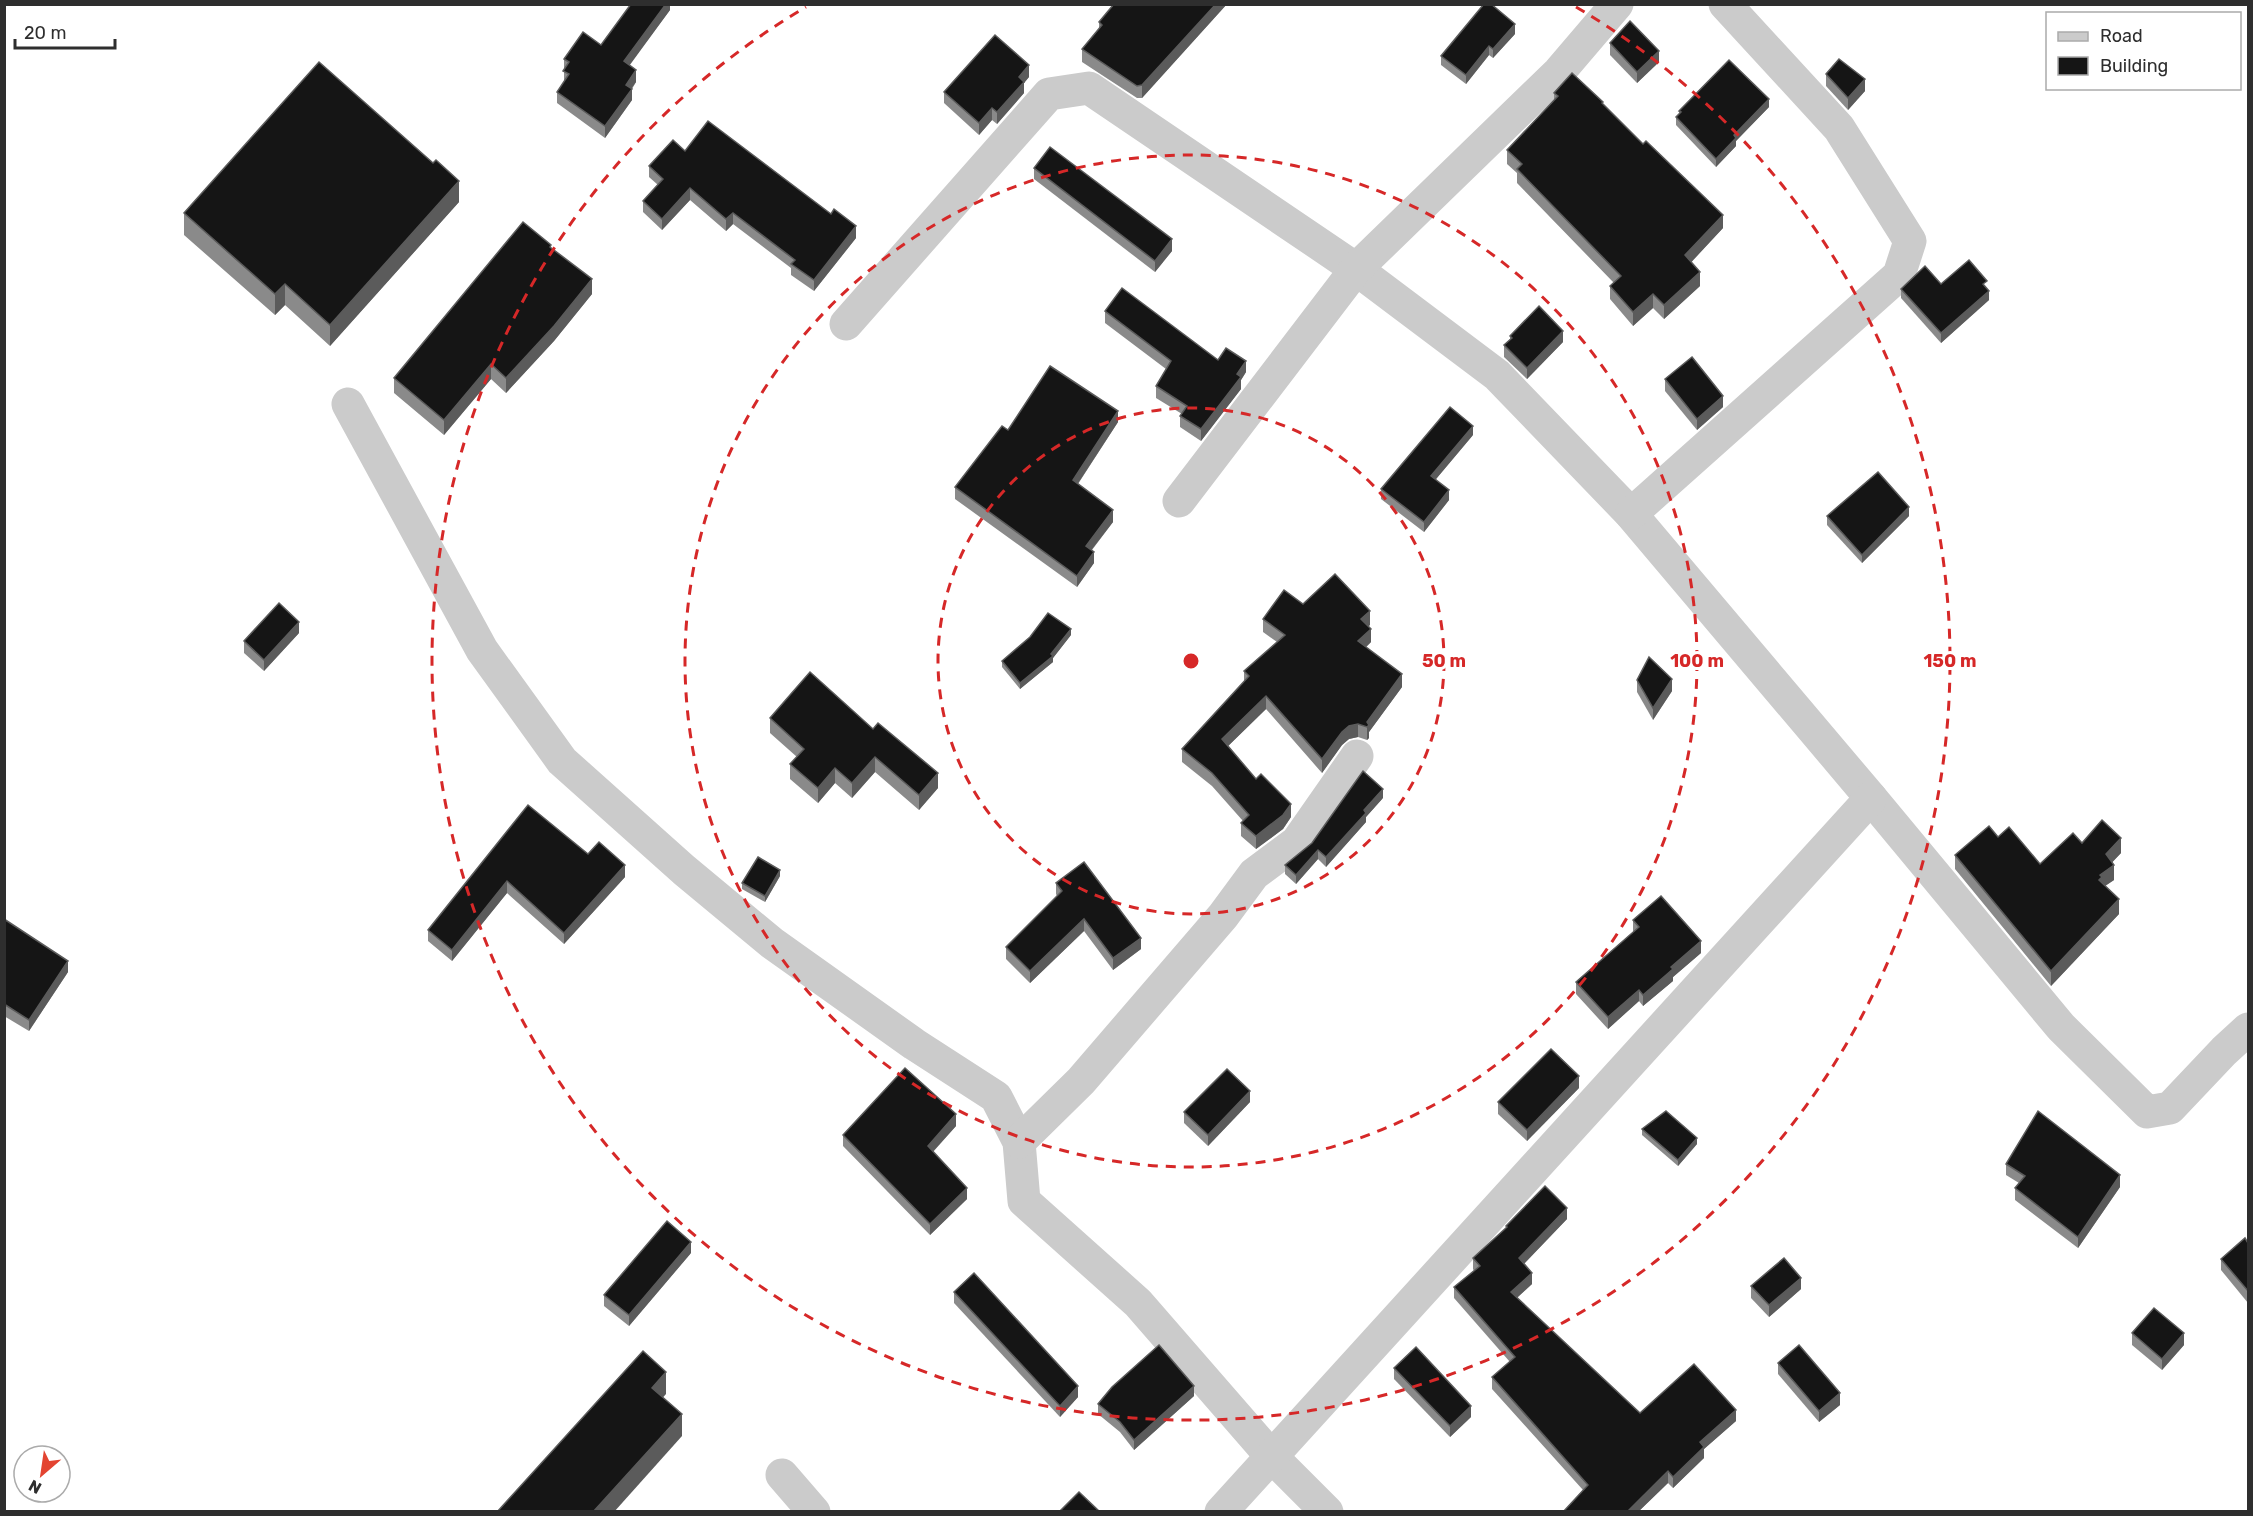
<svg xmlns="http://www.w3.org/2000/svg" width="2253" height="1516" font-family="Rubik,sans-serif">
<rect width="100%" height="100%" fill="#fff"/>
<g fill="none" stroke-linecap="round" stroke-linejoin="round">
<!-- minor -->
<g stroke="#cbcbcb" stroke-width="33">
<path d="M846 324 1049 94 1089 88 1356 269 1497 375 1631 514 1871 798 2061 1027 2147 1112 2170 1108 2224 1051 2248 1029"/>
<path d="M348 404 482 650 562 761 684 870 772 943 914 1044 996 1097 1019 1142 1024 1201 1138 1303 1271 1456 1327 1512"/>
<path d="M1179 501 1356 269 1559 72 1617 4"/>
<path d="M1631 514 1899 275 1910 241 1839 128 1725 4"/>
<path d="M1019 1142 1081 1081 1223 916 1254 874 1297 842 1357 756"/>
<path d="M782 1475 814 1512"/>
<path d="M1221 1512 1871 798"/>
</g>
</g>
<!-- wall -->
<g fill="#8a8a8a">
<path d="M670 4V10L629 65 636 82 632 89V100L605 138 557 103V92L564 82V59L601 45Z"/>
<path d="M1114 4H1227L1142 98H1137L1082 62V49L1099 29V22Z"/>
<path d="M1515 34 1493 58 1489 55 1466 84 1441 65V56Z"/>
<path d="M1610 43 1659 62 1637 83 1610 55Z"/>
<path d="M1826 74 1865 91 1848 110 1826 86Z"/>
<path d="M1029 77 1024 83V93L997 124 992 120 979 135 944 103V92Z"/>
<path d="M1554 93 1603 105 1723 228 1691 262 1700 286 1664 319 1653 308 1633 326 1610 299V286L1614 283 1517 183V173L1507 164V150L1554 100Z"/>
<path d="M1769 107 1736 141V146L1716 167 1676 125V117L1679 114V111Z"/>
<path d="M685 151 856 238 814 291 791 275V268L733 224 726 231 690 200 662 230 643 212V201L658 185 649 177V166Z"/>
<path d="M433 163 459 202 330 346 285 305 275 315 184 235V213Z"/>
<path d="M1034 168 1172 251 1155 272 1034 179Z"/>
<path d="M551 248 592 294 554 341 506 393 491 379 444 435 394 393V378Z"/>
<path d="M1941 284 1987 288 1989 300 1941 343 1901 298V289Z"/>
<path d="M1105 311 1246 372 1241 380V389L1201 441 1180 427V416L1182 414 1156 398V386L1166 369 1105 323Z"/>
<path d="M1510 336 1563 342 1527 379 1504 357V345L1510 339Z"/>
<path d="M1665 379 1723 407 1697 430 1665 391Z"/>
<path d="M1118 422 1078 484 1113 522 1092 550 1094 563 1077 587 955 499V487L1008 430Z"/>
<path d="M1473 435 1436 479 1449 500 1424 532 1381 499V489Z"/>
<path d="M1827 516H1909L1862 563 1827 525Z"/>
<path d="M1303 604 1370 625 1368 626 1371 642 1366 647 1402 687 1369 732V738L1367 740 1358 737 1349 739 1342 745 1322 773 1266 709 1228 746 1256 779 1291 817 1283 829 1256 849 1241 836V823L1243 821 1212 786 1182 762V749L1244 682V671L1277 642 1263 632V619Z"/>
<path d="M299 633 264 671 244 653V641Z"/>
<path d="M1071 635 1053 658V662L1020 689 1002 667V661Z"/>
<path d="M810 672 938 788 919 810 875 772 852 798 835 783 818 803 790 779V764L797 757 770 733V718Z"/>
<path d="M1637 680 1672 691 1653 720 1637 692Z"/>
<path d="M1383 798 1366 817V822L1326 867 1318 859 1296 884 1285 874V865Z"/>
<path d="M528 805 588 854 625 877 564 944 507 893 452 961 428 941V930Z"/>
<path d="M1998 837 2040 864 2082 843 2121 853 2112 862 2114 880 2105 886 2119 914 2051 986 1955 869V855Z"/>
<path d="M780 876 765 902 742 889V883Z"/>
<path d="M1056 883 1141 949 1113 970 1084 931 1030 983 1006 959V947L1057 896 1056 894Z"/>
<path d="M4 919 68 972 29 1031 4 1016Z"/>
<path d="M1633 920 1701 953 1673 977V981L1643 1006 1639 1001 1608 1029 1576 994V982L1633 932Z"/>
<path d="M1579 1088 1527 1141 1498 1114V1102Z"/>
<path d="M1250 1102 1208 1146 1184 1123V1112Z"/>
<path d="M956 1126 933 1152 967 1199 930 1235 843 1146V1135Z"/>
<path d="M1642 1129 1697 1144 1678 1166 1642 1135Z"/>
<path d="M2006 1164 2120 1187 2078 1248 2015 1200V1188L2019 1183 2006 1175Z"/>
<path d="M1567 1219 1524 1264 1532 1284 1517 1298 1640 1413 1736 1421 1704 1449V1458L1673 1488 1668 1483 1638 1512H1563L1583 1490 1492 1389V1377L1510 1362 1454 1298V1287L1474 1271 1473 1269V1258L1506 1228V1226Z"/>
<path d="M2248 1243V1303L2221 1270V1259Z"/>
<path d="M691 1253 629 1326 604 1306V1295Z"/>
<path d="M1751 1286 1801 1289 1769 1317 1751 1298Z"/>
<path d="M954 1292 1078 1397 1060 1417 954 1303Z"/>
<path d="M2132 1333 2184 1345 2162 1370 2132 1345Z"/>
<path d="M1778 1363 1840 1405 1819 1422 1778 1374Z"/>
<path d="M1394 1368 1471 1417 1450 1437 1394 1379Z"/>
<path d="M1194 1396 1134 1450 1120 1432 1098 1414V1404Z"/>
</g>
<!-- shaded-wall -->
<g fill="#5b5b5b">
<path d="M666 4H670V10L624 73V61Z"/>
<path d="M1216 4H1227L1142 98V85Z"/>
<path d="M1515 24V34L1493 58V49Z"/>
<path d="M1489 46V55L1466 84V75Z"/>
<path d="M1659 51V62L1637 83V72Z"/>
<path d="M1029 65V77L1024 83V93L997 124V112L1019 77Z"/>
<path d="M636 70V82L626 96V85Z"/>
<path d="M1865 79V91L1848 110V98Z"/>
<path d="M632 89V100L605 138V126Z"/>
<path d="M1769 99V107L1736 141V146L1716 167V159L1734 135Z"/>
<path d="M992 108V120L979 135V123Z"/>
<path d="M459 181V202L330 346V325Z"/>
<path d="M690 188V200L662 230V219Z"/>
<path d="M733 213V224L726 231V219Z"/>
<path d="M1723 215V228L1685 269V255Z"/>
<path d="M856 226V238L814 291V280Z"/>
<path d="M1172 239V251L1155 272V261Z"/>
<path d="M1700 272V286L1664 319V305Z"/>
<path d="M592 279V294L554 341 506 393V378Z"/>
<path d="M285 284V305L275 315V294Z"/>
<path d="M1989 291V300L1941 343V333Z"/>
<path d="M1653 294V308L1633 326V312Z"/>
<path d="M1563 331V342L1527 379V368Z"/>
<path d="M1246 361V372L1241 380V389L1201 441V429Z"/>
<path d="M491 364V379L444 435V420Z"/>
<path d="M1723 396V407L1697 430V419Z"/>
<path d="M1118 411V422L1073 491V480Z"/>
<path d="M1473 426V435L1431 485V476Z"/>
<path d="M1449 490V500L1424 532V522Z"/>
<path d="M1909 507V516L1862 563V555Z"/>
<path d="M1113 510V522L1086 557V546Z"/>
<path d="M1094 552V563L1077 587V576Z"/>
<path d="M1370 611V625L1361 633V619Z"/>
<path d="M299 622V633L264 671V660Z"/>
<path d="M1071 629V635L1053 658V662L1020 689V683L1051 654Z"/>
<path d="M1371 629V642L1358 655V641Z"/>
<path d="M1402 674V687L1369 732V738L1367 740V722Z"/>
<path d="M1672 679V691L1653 720V708Z"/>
<path d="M1266 696V709L1222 752V739Z"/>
<path d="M1358 724V737L1349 739 1342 745 1322 773V759L1342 732 1349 726Z"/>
<path d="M875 757V772L852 798V783Z"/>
<path d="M835 768V783L818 803V788Z"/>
<path d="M938 773V788L919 810V795Z"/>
<path d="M1383 789V798L1366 817V822L1326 867V857L1364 810Z"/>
<path d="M1291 804V817L1283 829 1256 849V836Z"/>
<path d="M2121 838V853L2106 869V854Z"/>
<path d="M1318 850V859L1296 884V875Z"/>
<path d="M625 865V877L564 944V933Z"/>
<path d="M2114 865V880L2102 888 2099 880 2100 875Z"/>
<path d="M780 870V876L765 902V896Z"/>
<path d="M507 881V893L452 961V950Z"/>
<path d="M2119 899V914L2051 986V971Z"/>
<path d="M1084 919V931L1030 983V971Z"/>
<path d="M1141 938V949L1113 970V958Z"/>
<path d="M1701 941V953L1673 977V981L1643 1006V995L1671 967Z"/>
<path d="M68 961V972L29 1031V1020Z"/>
<path d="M1639 990V1001L1608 1029V1017Z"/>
<path d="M1579 1076V1088L1527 1141V1130Z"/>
<path d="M1250 1091V1102L1208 1146V1135Z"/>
<path d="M956 1114V1126L928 1157V1146Z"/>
<path d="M1697 1138V1144L1678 1166V1160Z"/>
<path d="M2120 1175V1187L2078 1248V1237Z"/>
<path d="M967 1188V1199L930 1235V1224Z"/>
<path d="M1567 1208V1219L1519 1269V1258Z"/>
<path d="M691 1242V1253L629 1326V1315Z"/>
<path d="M1532 1273V1284L1511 1303V1292Z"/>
<path d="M1801 1278V1289L1769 1317V1305Z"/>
<path d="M2184 1333V1345L2162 1370V1359Z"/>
<path d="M666 1372V1394L652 1410V1388Z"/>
<path d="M1078 1386V1397L1060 1417V1406Z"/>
<path d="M1194 1386V1396L1134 1450V1440Z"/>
<path d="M1840 1393V1405L1819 1422V1411Z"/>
<path d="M1471 1406V1417L1450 1437V1426Z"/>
<path d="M1736 1410V1421L1704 1449V1458L1673 1488V1477L1700 1442Z"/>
<path d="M682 1414V1436L614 1512H593Z"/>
<path d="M1668 1471V1483L1638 1512H1627Z"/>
</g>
<!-- building -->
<g fill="#151515" stroke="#5b5b5b" stroke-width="1.5">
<path d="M631 4H666L624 61 636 70 626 85 632 89 605 126 557 92 569 74 563 71 569 62 564 59 583 32 601 45Z"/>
<path d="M1114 4H1216L1142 85 1137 86 1082 49 1102 25 1099 22Z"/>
<path d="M1484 4H1491L1515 24 1493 49 1489 46 1466 75 1441 56Z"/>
<path d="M1630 21 1659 51 1637 72 1610 43Z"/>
<path d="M995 35 1029 65 1019 77 1024 82 997 112 992 108 979 123 944 92Z"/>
<path d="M1839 59 1865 79 1848 98 1826 74Z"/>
<path d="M1729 60 1769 99 1734 135 1736 138 1716 159 1676 117 1681 112 1679 111Z"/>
<path d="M319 62 433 163 436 160 459 181 330 325 285 284 275 294 184 213Z"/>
<path d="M1572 73 1603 102 1602 103 1643 144 1646 141 1723 215 1685 255 1700 272 1664 305 1653 294 1633 312 1610 286 1621 276 1517 169 1522 164 1507 150 1558 96 1554 93Z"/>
<path d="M708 121 831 214 834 209 856 226 814 280 791 264 795 260 733 213 726 219 690 188 662 219 643 201 663 179 649 166 673 140 685 151Z"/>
<path d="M1050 147 1172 239 1155 261 1034 168Z"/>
<path d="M523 222 551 245 550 247 592 279 554 326 506 378 491 364 444 420 394 378Z"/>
<path d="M1969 260 1987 281 1983 284 1989 291 1941 333 1901 289 1925 266 1941 284Z"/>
<path d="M1122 288 1218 360 1226 348 1246 361 1237 374 1241 377 1201 429 1180 416 1187 406 1156 386 1171 361 1105 311Z"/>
<path d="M1539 306 1563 331 1527 368 1504 345 1512 338 1510 336Z"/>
<path d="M1692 357 1723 396 1697 419 1665 379Z"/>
<path d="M1050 366 1118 411 1073 480 1113 510 1086 546 1094 552 1077 576 955 487 1002 426 1008 430Z"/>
<path d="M1450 407 1473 426 1431 476 1449 490 1424 522 1381 489Z"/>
<path d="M1878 472 1909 507 1862 555 1827 516Z"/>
<path d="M1335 574 1370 611 1361 619 1371 629 1358 641 1402 674 1367 722 1369 725 1367 727 1358 724 1349 726 1342 732 1322 759 1266 696 1222 739 1256 779 1261 774 1291 804 1283 815 1256 836 1241 823 1249 815 1212 773 1182 749 1249 676 1244 671 1285 635 1263 619 1284 590 1303 604Z"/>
<path d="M279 603 299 622 264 660 244 641Z"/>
<path d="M1048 613 1071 629 1051 654 1053 656 1020 683 1002 661 1030 637Z"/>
<path d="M1649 657 1672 679 1653 708 1637 680Z"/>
<path d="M810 672 873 729 878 723 938 773 919 795 875 757 852 783 835 768 818 788 790 764 804 749 770 718Z"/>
<path d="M1363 771 1383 789 1364 810 1366 813 1326 857 1318 850 1296 875 1285 865 1312 843Z"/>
<path d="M528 805 588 854 599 842 625 865 564 933 507 881 452 950 428 930Z"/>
<path d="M2102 820 2121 838 2106 854 2114 865 2100 875 2102 877 2099 880 2119 899 2051 971 1955 855 1989 826 1998 837 2009 827 2040 864 2073 833 2082 843Z"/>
<path d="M758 857 780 870 765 896 742 883Z"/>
<path d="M1084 862 1141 938 1113 958 1084 919 1030 971 1006 947 1062 891 1056 883Z"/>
<path d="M1661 896 1701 941 1671 967 1673 969 1643 995 1639 990 1608 1017 1576 982 1639 927 1633 920Z"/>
<path d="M4 919 68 961 29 1020 4 1004Z"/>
<path d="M1551 1049 1579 1076 1527 1130 1498 1102Z"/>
<path d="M905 1068 956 1114 928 1146 967 1188 930 1224 843 1135Z"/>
<path d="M1227 1069 1250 1091 1208 1135 1184 1112Z"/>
<path d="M1666 1111 1697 1138 1678 1160 1642 1129Z"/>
<path d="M2038 1111 2120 1175 2078 1237 2015 1188 2025 1176 2006 1164Z"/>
<path d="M1545 1186 1567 1208 1519 1258 1532 1273 1511 1292 1640 1413 1694 1364 1736 1410 1700 1442 1704 1447 1673 1477 1668 1471 1627 1512H1563L1588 1485 1492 1377 1515 1357 1454 1287 1480 1266 1473 1258 1507 1227 1506 1226Z"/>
<path d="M667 1221 691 1242 629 1315 604 1295Z"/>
<path d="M2245 1238 2248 1243V1291L2221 1259Z"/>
<path d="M1784 1258 1801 1278 1769 1305 1751 1286Z"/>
<path d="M974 1273 1078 1386 1060 1406 954 1292Z"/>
<path d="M2154 1308 2184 1333 2162 1359 2132 1333Z"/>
<path d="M1159 1345 1194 1386 1134 1440 1120 1422 1098 1404 1112 1387Z"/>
<path d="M1799 1345 1840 1393 1819 1411 1778 1363Z"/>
<path d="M1416 1347 1471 1406 1450 1426 1394 1368Z"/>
<path d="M643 1351 666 1372 652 1388 682 1414 593 1512H497Z"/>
<path d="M1079 1492 1100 1512H1059Z"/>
</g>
<!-- distance rings -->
<g fill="none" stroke="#d62828" stroke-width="3" stroke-dasharray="10 8">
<circle cx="1191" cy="661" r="253"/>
<circle cx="1191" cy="661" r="506"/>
<path d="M1576 7A759 759 0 1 1 806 7"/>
</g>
<circle cx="1191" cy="661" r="9" fill="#d62828" stroke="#fff" stroke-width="3"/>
<g font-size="18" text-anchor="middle" font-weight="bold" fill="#d62828" stroke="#fff" stroke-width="6" stroke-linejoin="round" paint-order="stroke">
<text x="1444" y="667">50 m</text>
<text x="1697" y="667">100 m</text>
<text x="1950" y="667">150 m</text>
</g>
<!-- border -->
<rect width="2253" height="1516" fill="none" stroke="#2e2e2e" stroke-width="12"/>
<!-- legend -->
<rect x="2046" y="12" width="195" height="78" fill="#ffffff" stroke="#ababab" stroke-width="1.5"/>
<rect x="2058" y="32" width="30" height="9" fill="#cbcbcb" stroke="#ababab" stroke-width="1.5"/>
<text x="2100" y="42" font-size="18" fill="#2e2e2e">Road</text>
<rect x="2058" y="57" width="30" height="18" fill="#151515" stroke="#ababab" stroke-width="1.5"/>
<text x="2100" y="72" font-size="18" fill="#2e2e2e">Building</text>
<!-- north arrow -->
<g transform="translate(42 1474) rotate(209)"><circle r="28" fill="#ffffff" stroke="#ababab" stroke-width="1.5"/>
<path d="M0-4.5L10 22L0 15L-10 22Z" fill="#e34431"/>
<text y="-9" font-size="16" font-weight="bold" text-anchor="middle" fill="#2e2e2e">N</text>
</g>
<!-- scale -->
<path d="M15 39v9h100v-9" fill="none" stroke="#2e2e2e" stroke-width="3"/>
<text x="24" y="39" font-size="18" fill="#2e2e2e" stroke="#ffffff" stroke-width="4.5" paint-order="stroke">20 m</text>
</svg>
